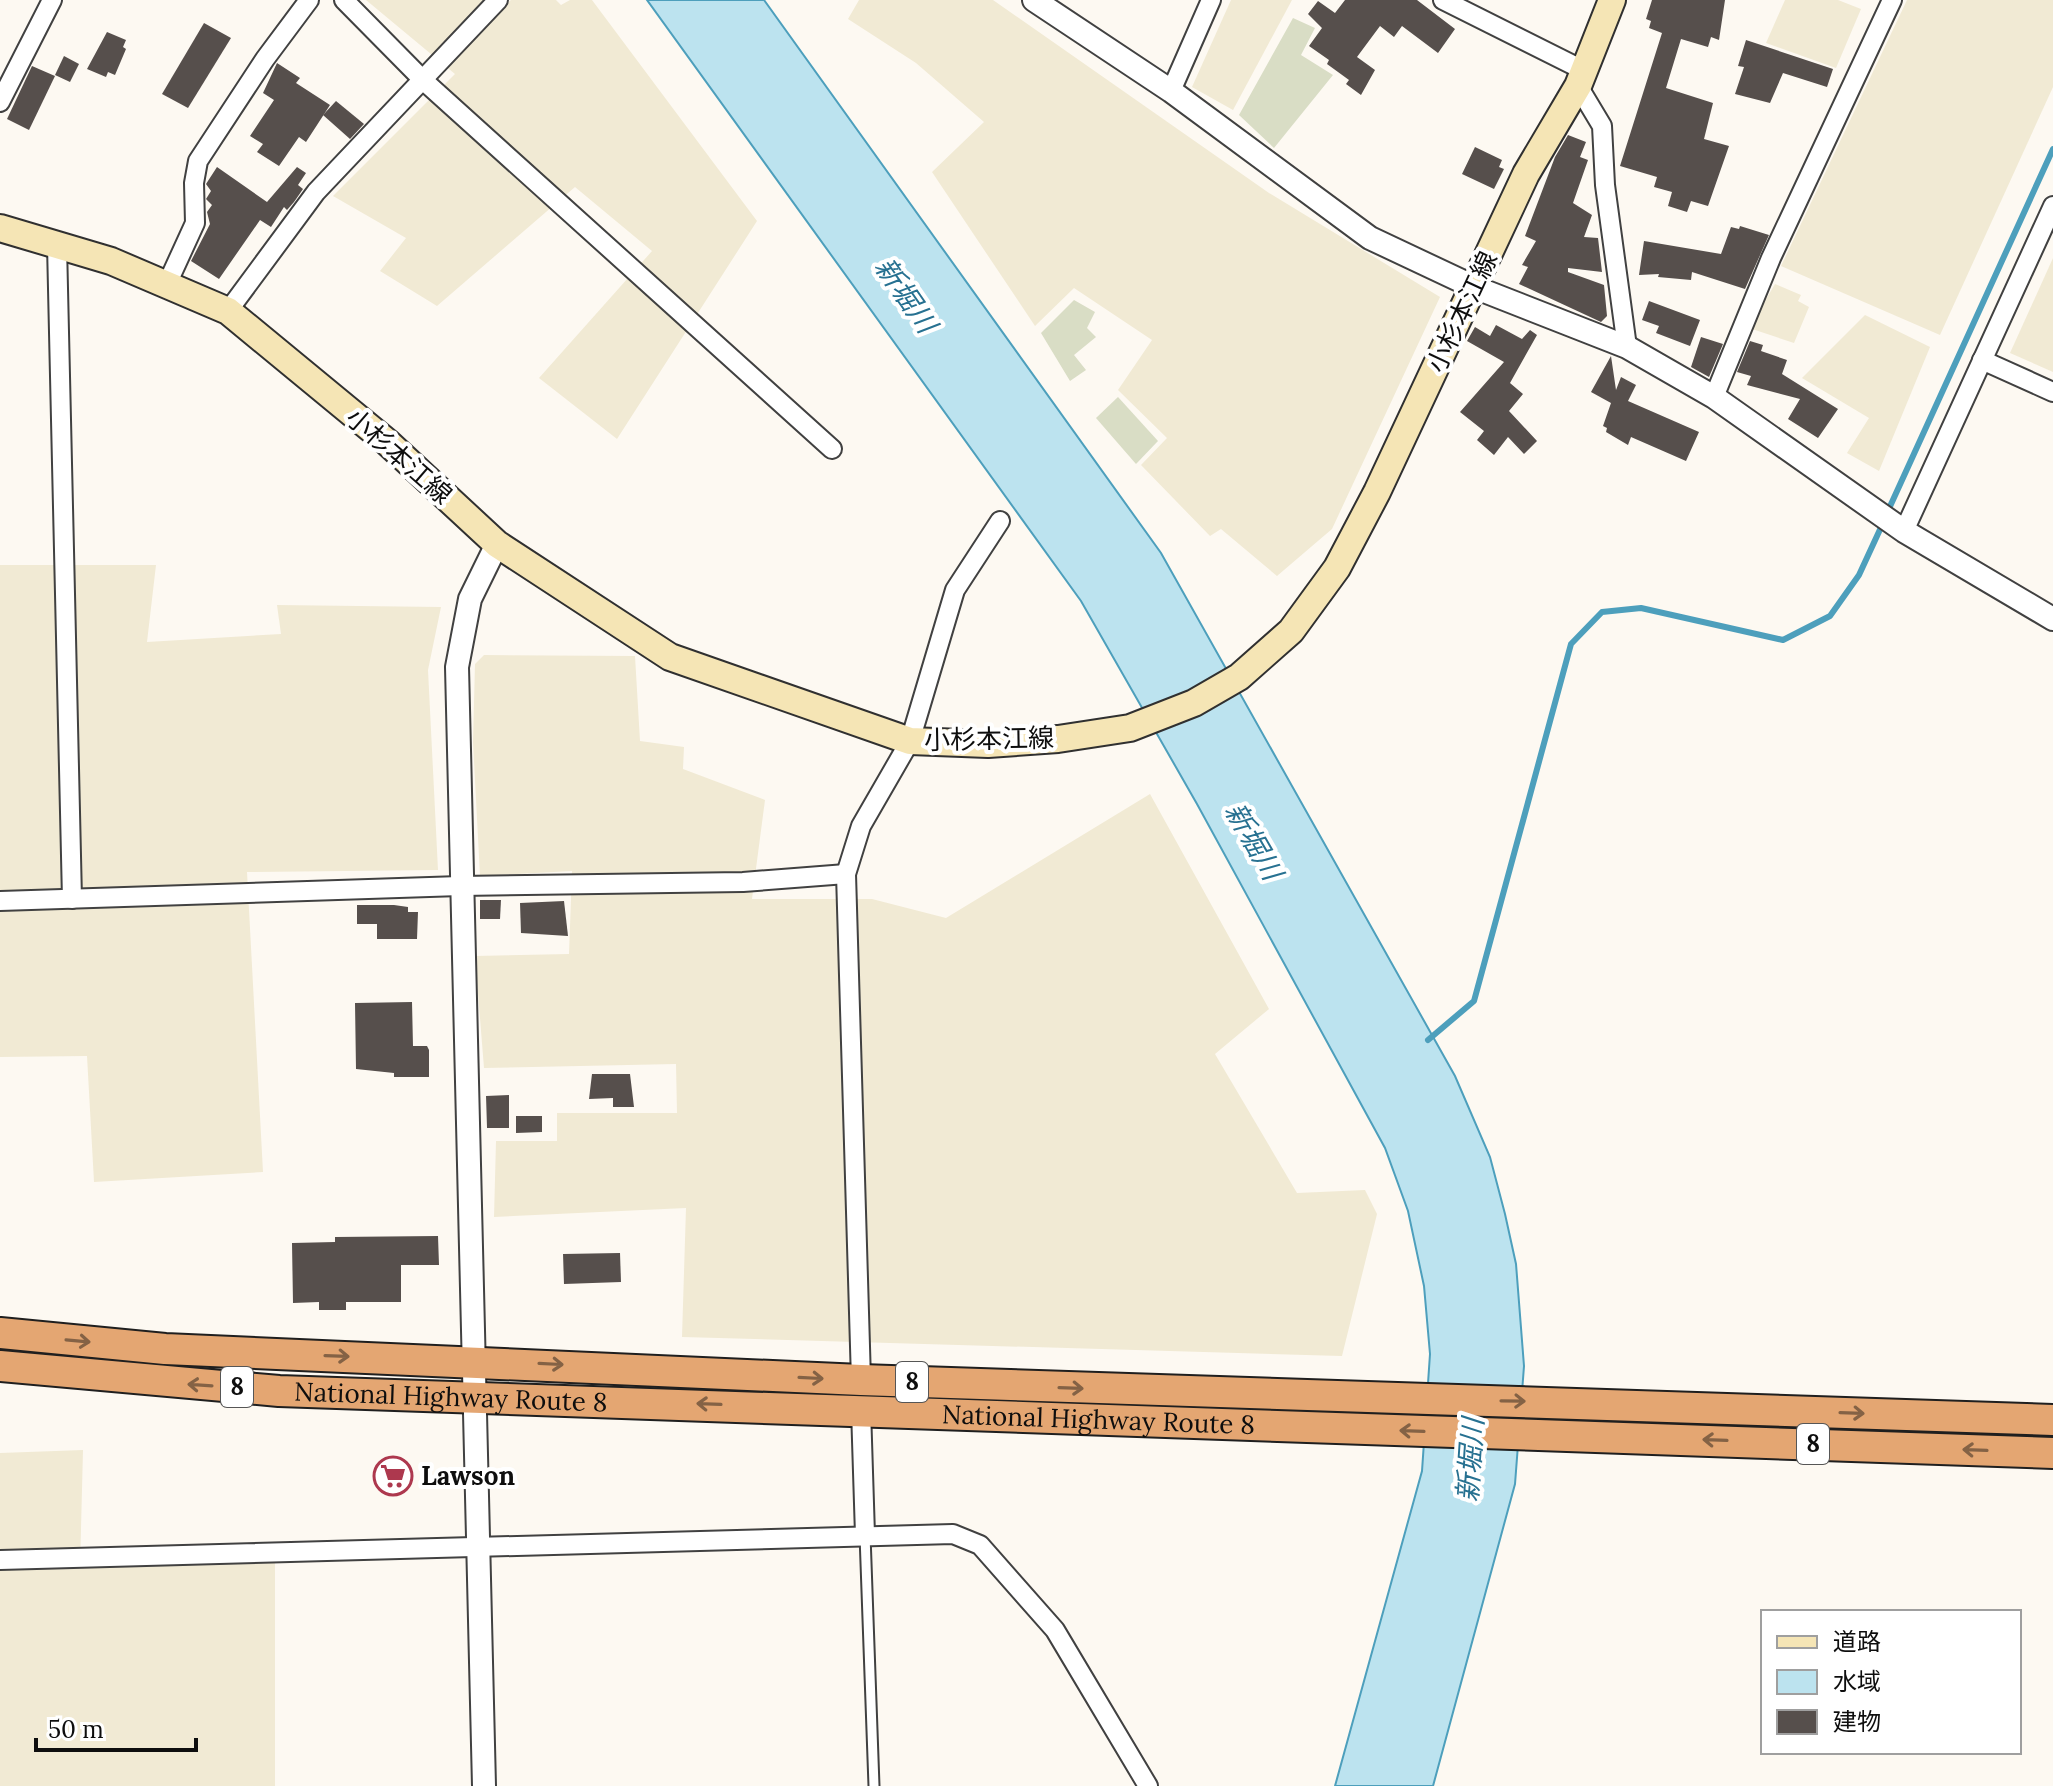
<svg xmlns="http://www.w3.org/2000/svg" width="2053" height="1786" font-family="Lora,'Noto Sans JP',serif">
<rect width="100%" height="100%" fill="#fdf9f2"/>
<!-- farmland -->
<g fill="#f1ead4">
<path d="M366 0H494L502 7 511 0H556L561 5 570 0H592L757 221 617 439 539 378 652 251 575 187 437 306 380 271 406 238 333 196 455 74Z"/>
<path d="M859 0H993L1269 193 1440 297 1332 529 1277 576 1221 529 1210 536 1141 465 1167 438 1118 390 1152 340 1074 288 1035 326 932 172 984 122 916 63 848 19Z"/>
<path d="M1231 0H1292L1233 110 1192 87Z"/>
<path d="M1785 0H1838L1861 9 1836 68 1766 43Z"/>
<path d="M1907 0H2053V87L1940 335 1781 266Z"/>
<path d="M2053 258V372L2010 353Z"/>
<path d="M1775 284 1801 295 1798 301 1809 307 1794 343 1749 328Z"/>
<path d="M1865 315 1930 347 1879 471 1847 453 1869 418 1802 378Z"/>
<path d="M0 565H156L147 642 281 634 277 605 441 607 428 670 438 870 247 872 263 1172 94 1182 87 1056 0 1057Z"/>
<path d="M484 655 635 656 640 741 684 747 683 769 765 800 752 899H872L946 918 1150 794 1269 1009 1215 1054 1297 1193 1365 1190 1377 1214 1342 1356 682 1337 686 1208 494 1217 496 1141H557V1113H677L676 1064 484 1068 475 956 569 954 572 871 480 876 473 742 475 664Z"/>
<path d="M83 1450 80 1568 275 1560V1786H0V1453Z"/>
</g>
<!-- cemetery -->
<g fill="#d9ddc5">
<path d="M1293 18 1315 28 1301 55 1333 75 1274 148 1239 115Z"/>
<path d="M1074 300 1095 312 1087 328 1096 337 1074 355 1086 370 1070 381 1041 333Z"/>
<path d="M1118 397 1158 441 1136 464 1096 418Z"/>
</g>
<!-- water -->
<path fill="#bce3ef" stroke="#4d9fbc" stroke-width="2" d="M647 0H764L1161 553 1455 1076 1490 1157 1505 1214 1516 1264 1524 1366 1515 1484 1433 1786H1335L1422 1471 1430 1354 1424 1286 1408 1211 1385 1148 1197 804 1081 601Z"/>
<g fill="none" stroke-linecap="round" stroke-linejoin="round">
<!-- stream -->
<g stroke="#4d9fbc" stroke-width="6">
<path d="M1887 513 2053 149"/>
<path d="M1428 1040 1474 1001 1571 644 1602 612 1641 608 1783 640 1830 616 1859 575 1883 523"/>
</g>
</g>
<!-- building -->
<g fill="#564f4c">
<path d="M1345 0H1417L1455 29 1438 53 1402 26 1394 37 1380 26 1357 57 1375 70 1361 95 1346 84 1349 80 1327 64 1329 60 1309 46 1322 28 1308 14 1318 1 1335 13Z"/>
<path d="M1652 0H1725L1719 40 1711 37 1708 47 1681 39 1666 88 1713 103 1704 139 1729 146 1708 206 1691 201 1687 212 1668 206 1672 192 1654 187 1657 177 1620 166 1662 33 1649 28 1651 21 1646 19Z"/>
<path d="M204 23 231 38 188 108 162 94Z"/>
<path d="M107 32 126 40 123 47 126 49 115 75 108 72 106 77 87 69Z"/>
<path d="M1746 40 1833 69 1827 87 1783 73 1770 103 1735 94 1744 67 1738 66Z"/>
<path d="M64 56 79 64 70 82 55 75Z"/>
<path d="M277 63 300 78 296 83 330 105 306 142 299 137 279 166 257 152 263 144 250 136 274 100 263 93Z"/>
<path d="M32 66 55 76 29 130 7 119Z"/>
<path d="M336 101 364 124 350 139 323 115Z"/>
<path d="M1568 135 1586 142 1580 157 1588 160 1573 203 1592 215 1584 237 1598 238 1602 272 1568 268V272L1604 285 1607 316 1601 322 1519 284 1528 267 1522 265 1536 241 1525 236 1555 157Z"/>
<path d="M1475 147 1502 160 1499 167 1504 169 1494 189 1462 174Z"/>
<path d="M217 167 267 202 297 167 306 173 298 185 303 189 294 202 287 210 284 207 271 227 260 220 219 279 191 261 210 224 207 212 212 205 206 199 211 191 206 184Z"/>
<path d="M1740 226 1769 235 1745 289 1692 272 1691 280 1658 277 1659 274 1639 275 1644 241 1721 254 1731 227 1739 229Z"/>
<path d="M1649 301 1700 320 1690 346 1656 333 1659 326 1642 320Z"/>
<path d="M1496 325 1522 339 1530 330 1537 335 1510 383 1523 394 1509 411 1537 441 1524 454 1508 437 1494 455 1477 440 1484 431 1460 412 1504 362 1467 341 1475 327 1490 336Z"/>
<path d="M1701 337 1723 344 1709 377 1691 367Z"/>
<path d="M1750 341 1763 345 1761 351 1787 360 1782 374 1838 409 1818 438 1788 419 1800 399 1747 385 1751 376 1737 372Z"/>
<path d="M1611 356 1616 390 1621 377 1636 385 1628 401 1699 432 1686 461 1631 437 1628 445 1606 432 1607 428 1603 426 1611 403 1591 392Z"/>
<path d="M480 900H501L500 919H480Z"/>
<path d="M564 901 568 936 521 933 520 903Z"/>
<path d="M357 905H394L408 907V912H418L417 939H377V924H357Z"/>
<path d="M412 1002 413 1046H427L429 1050V1077H394V1073L356 1069 355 1003Z"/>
<path d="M592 1074H630L634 1107H613V1098L589 1099Z"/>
<path d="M509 1095V1128H487L486 1096Z"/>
<path d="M516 1116H542V1132L516 1133Z"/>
<path d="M438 1236 439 1265H401V1302H346V1310H319V1302L293 1303 292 1243 335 1242V1237Z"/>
<path d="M620 1253 621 1282 564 1284 563 1254Z"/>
</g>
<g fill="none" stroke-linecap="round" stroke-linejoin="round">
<!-- service casing -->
<g stroke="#414141" stroke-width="13">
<path id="service" d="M865 1535 874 1786"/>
</g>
<!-- minor casing -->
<g stroke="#414141" stroke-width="22">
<g id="minor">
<path d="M344 0 424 81 832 449"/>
<path d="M1443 0 1585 71"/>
<path d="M1578 86 1602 126 1605 185 1627 347"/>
<path d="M1171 91 1211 0"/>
<path d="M0 102 52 0"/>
<path d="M57 245 72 899"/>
<path d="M168 282 195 223 194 183 198 161 265 59 309 0"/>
<path d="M228 311 316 192 498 0"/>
<path d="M1982 360 2053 392"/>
<path d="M1714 397 1771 258 1892 0"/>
<path d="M1904 531 2053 206"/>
<path d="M0 901 460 886 743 882 846 874"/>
<path d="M861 1380 846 874 861 826 910 741 955 590 1000 521"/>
<path d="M861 1409 865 1535"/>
<path d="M0 1560 953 1534 980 1545 1055 1630 1148 1786"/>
</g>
</g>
<!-- tertiary casing -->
<g stroke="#414141" stroke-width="26">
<g id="tertiary">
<path d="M1034 0 1171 91 1370 238 1474 287 1627 347 1714 397 1904 531 2053 619"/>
<path d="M484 1786 457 667 470 599 497 544"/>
</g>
</g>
<!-- secondary casing -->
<g stroke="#303030" stroke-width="30">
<path id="secondary" d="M0 228 111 261 228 311 387 442 497 544 670 657 910 741 988 744 1058 739 1130 728 1194 703 1239 677 1291 631 1337 568 1377 492 1526 174 1578 86 1612 0"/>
</g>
<!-- trunk casing -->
<g stroke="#1f1f1f" stroke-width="34">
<g id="trunk">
<path d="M0 1333 165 1349 861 1380 2053 1420"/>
<path id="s1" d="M0 1366 279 1391 2053 1453"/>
</g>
</g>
<!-- service -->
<use href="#service" stroke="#fff" stroke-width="9"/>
<!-- minor -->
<use href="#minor" stroke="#fff" stroke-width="18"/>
<!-- tertiary -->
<use href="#tertiary" stroke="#fff" stroke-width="22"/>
<!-- secondary -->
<use href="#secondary" stroke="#f5e5b5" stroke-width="26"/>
<!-- trunk -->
<use href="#trunk" stroke="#e4a672" stroke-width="30"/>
</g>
<!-- one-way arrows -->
<defs><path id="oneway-shaft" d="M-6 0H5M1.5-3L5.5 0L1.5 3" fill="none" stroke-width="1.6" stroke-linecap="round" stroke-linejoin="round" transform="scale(2)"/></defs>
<g stroke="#846245">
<use href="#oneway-shaft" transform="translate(78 1341) rotate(5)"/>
<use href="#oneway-shaft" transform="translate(337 1356) rotate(2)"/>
<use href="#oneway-shaft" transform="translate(551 1364) rotate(3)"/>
<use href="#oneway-shaft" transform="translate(811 1378) rotate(3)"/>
<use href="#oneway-shaft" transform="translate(200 1385) rotate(-176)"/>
<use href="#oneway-shaft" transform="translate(1071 1388) rotate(2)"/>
<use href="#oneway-shaft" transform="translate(1513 1401) rotate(1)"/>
<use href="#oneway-shaft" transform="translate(709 1404) rotate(-178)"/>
<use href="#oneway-shaft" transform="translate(1852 1413) rotate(2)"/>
<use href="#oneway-shaft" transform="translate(1412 1431) rotate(-178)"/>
<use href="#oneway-shaft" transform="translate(1715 1440) rotate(-178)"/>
<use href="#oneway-shaft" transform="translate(1975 1450) rotate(-178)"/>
</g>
<!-- icons -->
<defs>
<g id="supermarket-ring" transform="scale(2)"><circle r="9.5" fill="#fff" stroke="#ad384e" stroke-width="1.5"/><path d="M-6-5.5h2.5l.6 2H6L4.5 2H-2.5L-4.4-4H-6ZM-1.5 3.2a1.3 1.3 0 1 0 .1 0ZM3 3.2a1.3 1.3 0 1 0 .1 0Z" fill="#ad384e"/></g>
</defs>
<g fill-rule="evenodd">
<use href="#supermarket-ring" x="393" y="1476"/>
</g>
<g text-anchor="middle" stroke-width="8" stroke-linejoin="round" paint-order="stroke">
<!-- shield labels -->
<g fill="#fff" stroke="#565656" stroke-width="2">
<rect x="896" y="1362" width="32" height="40" rx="6"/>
<rect x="221" y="1367" width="32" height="40" rx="6"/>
<rect x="1797" y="1424" width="32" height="40" rx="6"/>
</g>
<g font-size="24" font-weight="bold" fill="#0e0e0e">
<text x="912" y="1390">8</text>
<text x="237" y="1395">8</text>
<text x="1813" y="1452">8</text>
</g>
<!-- street labels -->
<g font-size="26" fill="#0e0e0e" stroke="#fff">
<text transform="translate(1462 312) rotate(-65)" y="9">小杉本江線</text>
<text transform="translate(399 456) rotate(41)" y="9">小杉本江線</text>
<text transform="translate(989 739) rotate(-1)" y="9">小杉本江線</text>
<text dy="9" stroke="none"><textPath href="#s1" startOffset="452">National Highway Route 8</textPath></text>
<text dy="9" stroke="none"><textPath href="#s1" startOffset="1100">National Highway Route 8</textPath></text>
</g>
<!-- poi labels -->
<g font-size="26" font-weight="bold" fill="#0e0e0e" stroke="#fff" text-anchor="start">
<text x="421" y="1485">Lawson</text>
</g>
<!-- water labels -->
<g font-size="28" font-style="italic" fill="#277191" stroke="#fff">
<text transform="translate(906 295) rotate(55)" y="10">新堀川</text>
<text transform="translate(1254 841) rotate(60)" y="10">新堀川</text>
<text transform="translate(1470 1460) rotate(-86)" y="10">新堀川</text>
</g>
</g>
<!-- legend -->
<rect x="1761" y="1610" width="260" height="144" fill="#ffffff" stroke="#9f9f9f" stroke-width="2"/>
<rect x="1777" y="1636" width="40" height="12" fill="#f5e5b5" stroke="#9f9f9f" stroke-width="2"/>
<text x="1833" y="1650" font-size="24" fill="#0e0e0e">道路</text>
<rect x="1777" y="1670" width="40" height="24" fill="#bce3ef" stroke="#9f9f9f" stroke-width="2"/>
<text x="1833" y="1690" font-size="24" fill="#0e0e0e">水域</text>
<rect x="1777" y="1710" width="40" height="24" fill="#564f4c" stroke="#9f9f9f" stroke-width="2"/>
<text x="1833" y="1730" font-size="24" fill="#0e0e0e">建物</text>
<!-- scale -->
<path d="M36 1738v12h160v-12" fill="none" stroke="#0e0e0e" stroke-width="4"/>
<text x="48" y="1738" font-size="24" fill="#0e0e0e" stroke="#ffffff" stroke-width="6" paint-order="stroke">50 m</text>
</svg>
